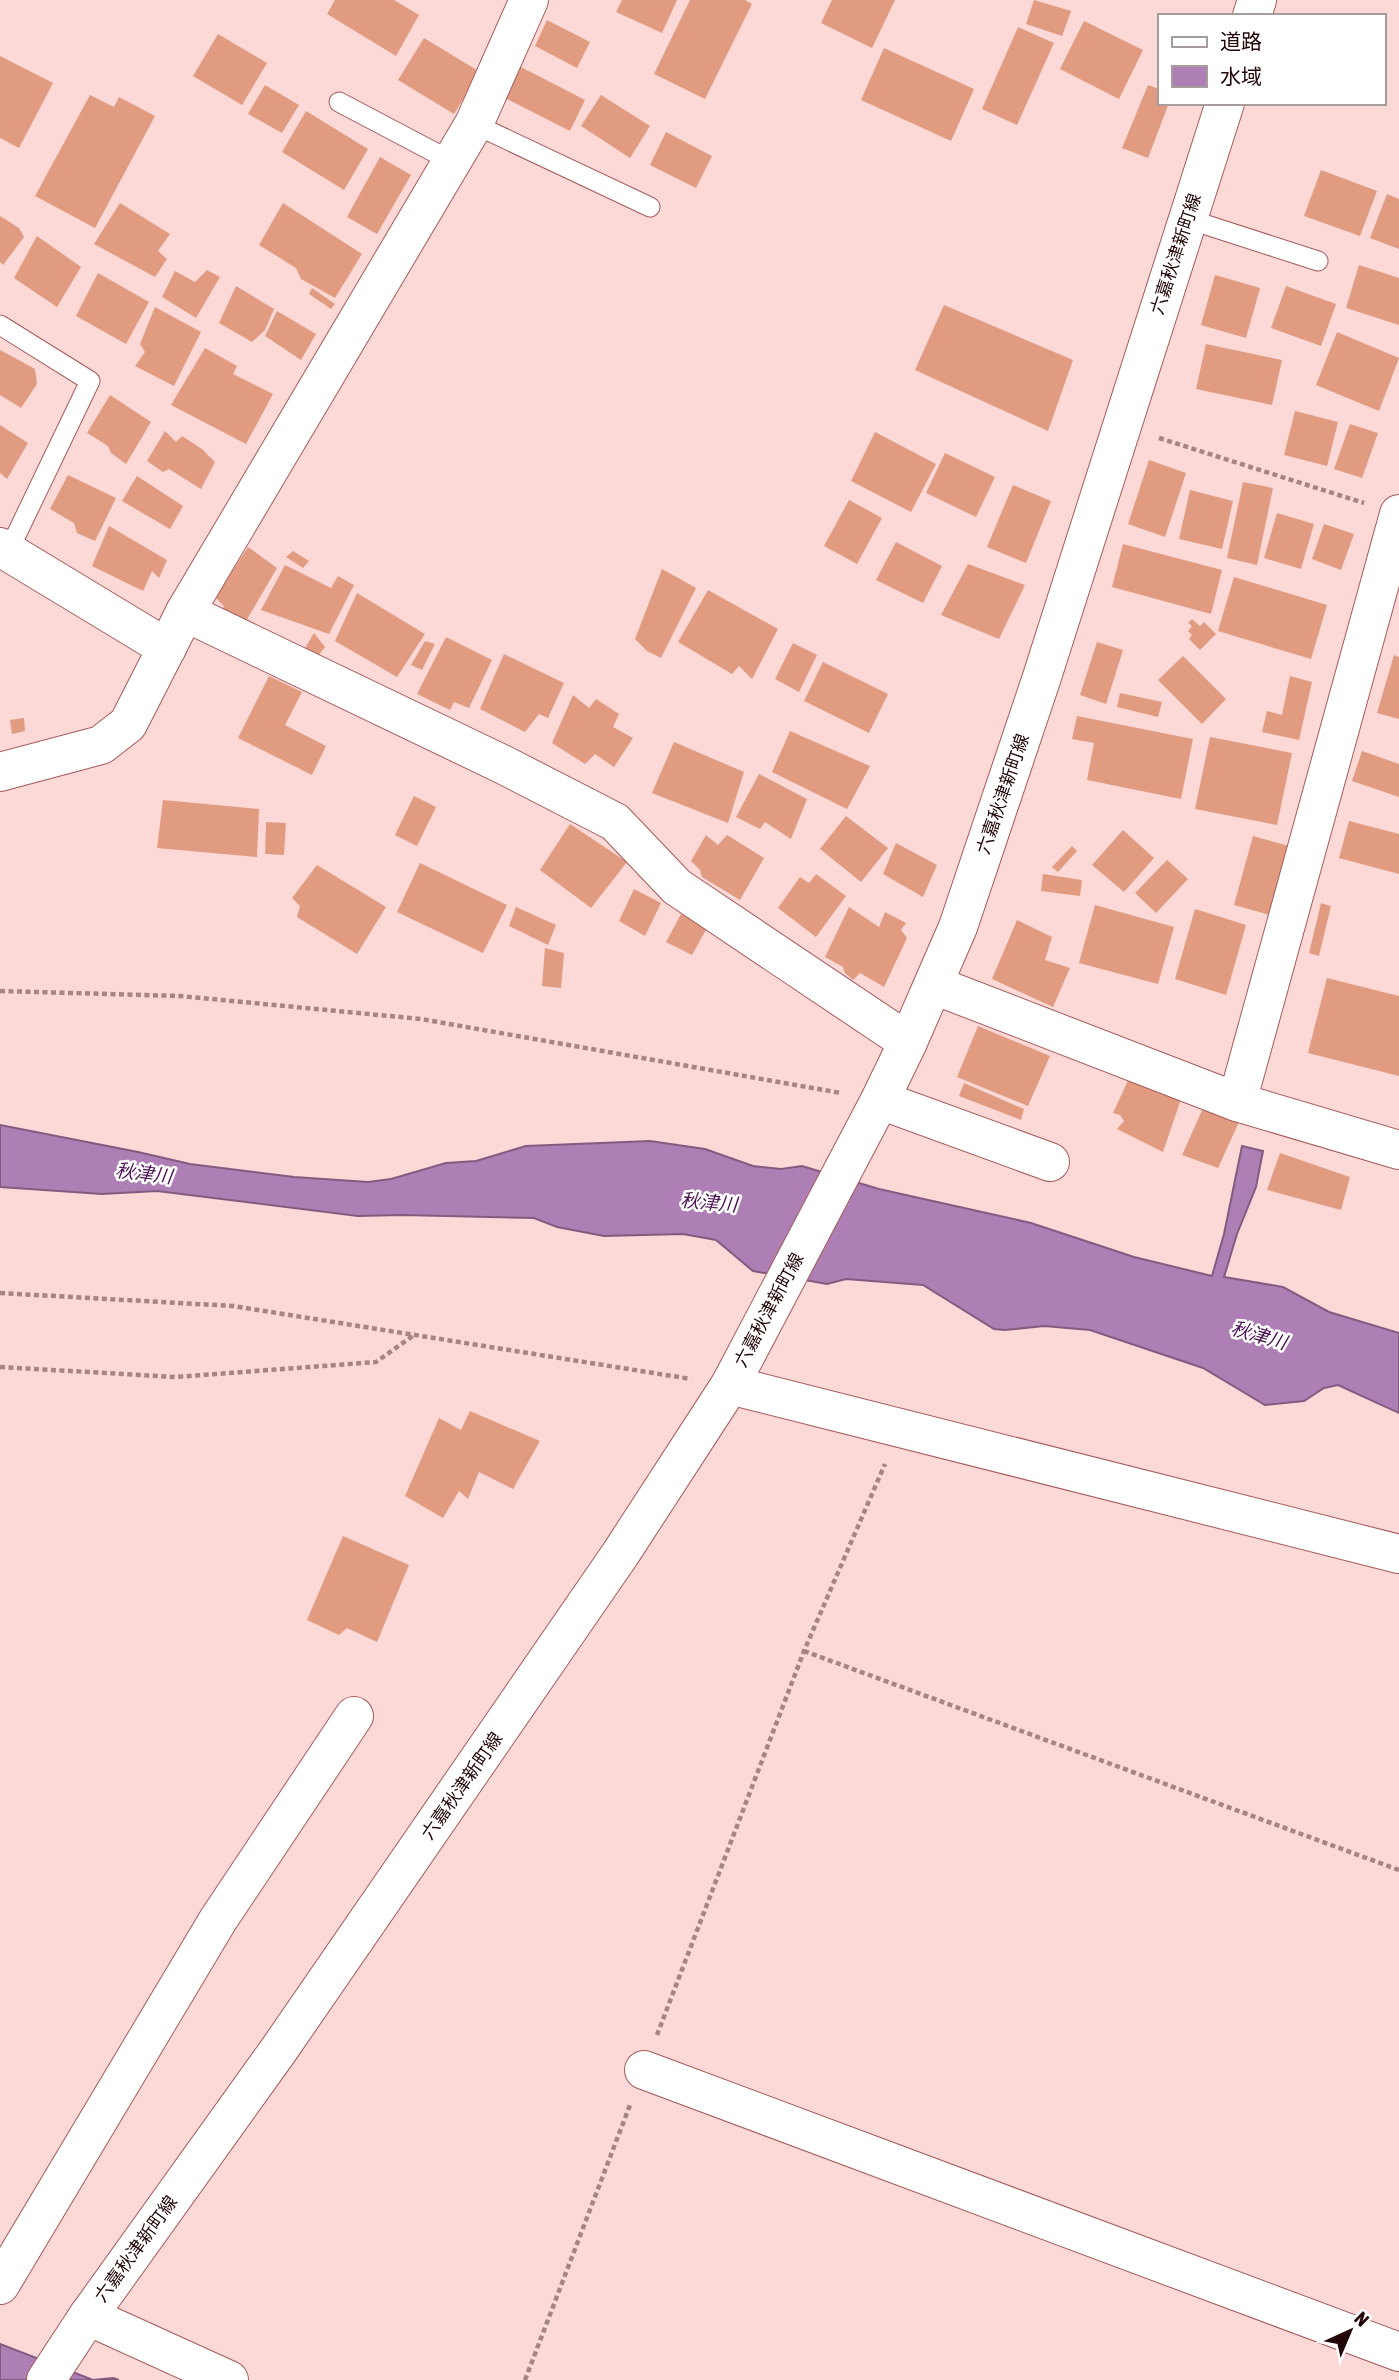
<svg xmlns="http://www.w3.org/2000/svg" width="1399" height="2380" font-family="'Asap Condensed','Noto Sans JP',sans-serif">
<rect width="100%" height="100%" fill="#fcd9d7"/>
<!-- water -->
<g fill="#ad7fb4" stroke="#845b80" stroke-width="2">
<path d="M0 1125 138 1152 190 1164 294 1177 368 1182 391 1179 446 1163 476 1161 526 1146 650 1141 705 1149 753 1166 781 1169 802 1166 879 1189 1031 1223 1134 1257 1212 1276 1224 1234 1242 1146 1263 1151 1256 1187 1237 1234 1224 1277 1283 1287 1329 1312 1399 1333V1413L1338 1385 1324 1388 1304 1401 1265 1405 1203 1368 1090 1330 1044 1326 1005 1330 994 1329 923 1285 846 1279 827 1284 753 1271 716 1240 683 1234 604 1236 557 1227 534 1218 403 1215 358 1216 157 1191 102 1194 0 1187Z"/>
<path d="M0 2344 93 2380 113 2378 119 2380H0Z"/>
</g>
<!-- building -->
<g fill="#e19b81">
<path d="M335 0H394L419 15 396 56 327 14Z"/>
<path d="M622 0H677L662 33 616 12Z"/>
<path d="M690 0H745L752 4 705 99 654 74Z"/>
<path d="M832 0H895L872 48 821 23Z"/>
<path d="M1034 0 1071 11 1062 36 1026 24Z"/>
<path d="M547 20 590 42 577 68 535 46Z"/>
<path d="M1084 21 1143 50 1119 99 1060 69Z"/>
<path d="M1018 27 1054 43 1017 125 982 109Z"/>
<path d="M218 34 267 63 242 105 193 76Z"/>
<path d="M424 38 480 72 454 114 398 80Z"/>
<path d="M884 48 974 89 951 141 861 100Z"/>
<path d="M0 56 53 83 19 148 0 138Z"/>
<path d="M517 65 585 100 570 131 501 96Z"/>
<path d="M265 85 299 105 282 133 248 114Z"/>
<path d="M1148 85 1159 89V103H1169L1148 158 1122 148Z"/>
<path d="M90 95 114 107 119 97 155 116 95 228 35 196Z"/>
<path d="M601 95 650 126 630 158 581 126Z"/>
<path d="M306 111 368 149 344 190 282 152Z"/>
<path d="M666 132 712 156 696 188 650 165Z"/>
<path d="M380 157 411 175 377 234 347 217Z"/>
<path d="M1321 170 1377 191 1360 236 1304 216Z"/>
<path d="M1387 194 1399 199V249L1370 238Z"/>
<path d="M120 203 170 234 158 251 167 259 155 277 94 244Z"/>
<path d="M283 203 362 254 335 298 301 279 296 268 259 245Z"/>
<path d="M0 216 19 228 24 237 3 265 0 262Z"/>
<path d="M37 236 81 267 57 307 14 278Z"/>
<path d="M1359 265 1399 278V325L1346 308Z"/>
<path d="M207 270 220 277 196 318 162 297 175 271 195 282Z"/>
<path d="M98 273 149 302 126 344 76 316Z"/>
<path d="M1215 275 1260 288 1246 338 1201 325Z"/>
<path d="M236 286 274 309 265 330 252 342 219 323Z"/>
<path d="M1286 286 1336 304 1321 346 1271 328Z"/>
<path d="M312 288 335 304 331 309 309 294Z"/>
<path d="M944 305 1073 360 1048 431 915 370Z"/>
<path d="M155 307 201 332 174 386 135 366 145 352 140 344Z"/>
<path d="M277 311 316 334 301 360 265 336Z"/>
<path d="M1337 332 1399 358 1379 411 1316 385Z"/>
<path d="M1206 344 1282 360 1272 405 1196 389Z"/>
<path d="M205 348 237 366 233 374 273 394 246 444 171 405Z"/>
<path d="M0 350 35 369 37 384 21 408 0 395Z"/>
<path d="M110 395 151 422 126 464 111 453 108 446 87 433Z"/>
<path d="M1295 411 1338 422 1327 466 1284 455Z"/>
<path d="M1350 424 1378 433 1362 478 1334 469Z"/>
<path d="M0 425 28 443 7 479 0 473Z"/>
<path d="M165 431 176 442 182 436 202 449 215 462 201 489 169 469 163 472 147 461Z"/>
<path d="M875 432 936 464 911 512 851 481Z"/>
<path d="M945 453 995 477 976 517 926 493Z"/>
<path d="M1149 460 1186 473 1165 537 1128 524Z"/>
<path d="M68 475 116 498 95 541 77 533 74 523 50 509Z"/>
<path d="M137 476 183 506 170 529 122 501Z"/>
<path d="M1243 482 1273 488 1257 565 1227 558Z"/>
<path d="M1013 485 1051 501 1026 563 987 547Z"/>
<path d="M1190 490 1233 501 1222 549 1179 539Z"/>
<path d="M849 500 882 518 857 564 824 546Z"/>
<path d="M1277 513 1314 524 1301 569 1264 558Z"/>
<path d="M1324 524 1354 534 1341 570 1312 559Z"/>
<path d="M109 526 167 560 159 578 152 571 143 591 92 566Z"/>
<path d="M896 542 942 566 923 603 876 580Z"/>
<path d="M1123 544 1222 570 1211 614 1112 587Z"/>
<path d="M248 547 277 568 242 628 220 613 224 606 215 597Z"/>
<path d="M293 551 309 561 303 568 286 557Z"/>
<path d="M968 564 1025 585 999 639 941 615Z"/>
<path d="M285 565 331 588 338 576 354 585 329 634 261 610Z"/>
<path d="M662 569 696 588 661 658 647 651 635 639Z"/>
<path d="M1234 577 1327 605 1311 659 1218 631Z"/>
<path d="M708 590 778 629 752 679 739 666 732 674 678 642Z"/>
<path d="M357 593 425 634 397 677 335 641Z"/>
<path d="M1192 619 1200 626 1204 622 1216 634 1200 650 1189 639 1192 635 1188 631 1192 626 1188 623Z"/>
<path d="M314 633 325 647 314 661 304 650Z"/>
<path d="M446 637 492 660 469 708 454 702 450 710 417 694Z"/>
<path d="M425 641 435 644 422 670 411 665Z"/>
<path d="M1097 642 1123 650 1106 704 1080 695Z"/>
<path d="M793 643 817 655 799 692 775 679Z"/>
<path d="M504 654 564 683 548 718 539 714 525 732 480 709Z"/>
<path d="M1394 655 1399 657V719L1377 713Z"/>
<path d="M1183 656 1226 699 1202 724 1158 680Z"/>
<path d="M823 662 888 694 869 733 804 701Z"/>
<path d="M269 676 302 692 285 725 326 746 312 775 238 738Z"/>
<path d="M1290 676 1312 682 1299 740 1262 732 1267 711 1282 715Z"/>
<path d="M1120 693 1162 702 1158 717 1117 707Z"/>
<path d="M573 695 589 708 596 699 619 714 613 727 633 738 614 767 595 754 585 764 552 743Z"/>
<path d="M1077 716 1193 739 1181 799 1087 780 1094 743 1072 739Z"/>
<path d="M24 718 25 731 12 734 10 720Z"/>
<path d="M790 731 870 766 847 809 772 772Z"/>
<path d="M1210 737 1292 753 1277 825 1195 809Z"/>
<path d="M674 742 744 772 728 823 652 793Z"/>
<path d="M1362 751 1399 764V797L1352 781Z"/>
<path d="M759 774 807 799 791 839 765 822 760 829 736 817Z"/>
<path d="M414 796 436 807 417 846 395 835Z"/>
<path d="M163 800 259 809 257 857 157 848Z"/>
<path d="M846 816 888 848 861 882 820 849Z"/>
<path d="M1349 821 1399 834V874L1339 858Z"/>
<path d="M266 822 286 823 284 855 265 854Z"/>
<path d="M570 824 627 862 591 908 540 870Z"/>
<path d="M1123 830 1154 858 1124 892 1092 865Z"/>
<path d="M706 835 718 845 727 835 764 858 740 900 702 877 700 870 691 861Z"/>
<path d="M1253 836 1289 846 1270 915 1234 905Z"/>
<path d="M896 843 937 865 923 897 883 874Z"/>
<path d="M1072 846 1077 851 1058 872 1052 867Z"/>
<path d="M1167 860 1188 879 1156 913 1135 893Z"/>
<path d="M420 863 507 905 483 953 397 912Z"/>
<path d="M317 865 386 907 357 954 297 917 300 906 292 898Z"/>
<path d="M816 874 846 896 816 937 778 908 800 877 809 883Z"/>
<path d="M1043 874 1082 880 1080 896 1041 891Z"/>
<path d="M634 889 661 903 645 936 619 921Z"/>
<path d="M1321 903 1331 906 1319 956 1309 953Z"/>
<path d="M1095 905 1174 927 1158 984 1079 963Z"/>
<path d="M516 907 556 925 548 945 509 926Z"/>
<path d="M849 907 879 927 885 912 906 923 901 930 907 938 884 987 860 973 853 980 845 973 843 967 825 957Z"/>
<path d="M1195 909 1246 925 1226 995 1175 979Z"/>
<path d="M681 914 707 928 692 955 666 942Z"/>
<path d="M1017 920 1052 937 1045 960 1070 968 1053 1007 992 979Z"/>
<path d="M545 948 564 953 561 988 542 986Z"/>
<path d="M1327 978 1399 996V1076L1308 1053Z"/>
<path d="M978 1026 1050 1056 1028 1106 957 1077Z"/>
<path d="M1131 1074 1181 1099 1163 1152 1117 1129 1124 1121 1120 1115 1113 1113Z"/>
<path d="M964 1083 1024 1109 1021 1120 959 1096Z"/>
<path d="M1204 1106 1239 1122 1218 1168 1182 1155Z"/>
<path d="M1280 1153 1350 1177 1341 1210 1267 1190Z"/>
<path d="M470 1411 540 1441 513 1489 479 1472 468 1499 459 1491 443 1518 405 1496 439 1418 461 1430Z"/>
<path d="M343 1536 409 1565 377 1642 347 1628 339 1635 307 1620Z"/>
</g>
<g fill="none" stroke-linecap="round" stroke-linejoin="round">
<!-- service casing -->
<g stroke="#a55a59" stroke-width="21">
<g id="service">
<path d="M339 102 451 161"/>
<path d="M474 124 650 207"/>
<path d="M1188 219 1318 261"/>
<path d="M0 325 90 381 8 552"/>
</g>
</g>
<!-- minor casing -->
<g stroke="#a55a59" stroke-width="40">
<g id="minor">
<path d="M0 547 167 648"/>
<path d="M185 612 504 765 615 822 677 887 908 1042"/>
<path d="M0 772 101 745 128 724 185 612 474 124 529 0"/>
<path d="M934 985 1237 1102 1399 1150"/>
<path d="M880 1100 1050 1162"/>
<path d="M1237 1102 1399 514"/>
<path d="M730 1385 1399 1554"/>
<path d="M644 2070 1399 2352"/>
<path d="M0 2285 218 1920 354 1716"/>
</g>
</g>
<!-- tertiary casing -->
<g stroke="#a55a59" stroke-width="40">
<path id="tertiary" d="M88 2316 229 2380"/>
</g>
<!-- secondary casing -->
<g stroke="#a55a59" stroke-width="40">
<g id="secondary">
<path d="M1252 16 1257 0"/>
<path d="M46 2380 88 2316 278 2051 621 1553 730 1385 880 1100 908 1042 958 927 1041 680 1225 103"/>
</g>
</g>
<!-- path -->
<g stroke="#a58484" stroke-width="4.5" stroke-dasharray="5 3.5" stroke-linecap="butt">
<path d="M1159 438 1364 503"/>
<path d="M0 991 180 996 421 1019 841 1093"/>
<path d="M0 1293 233 1306 691 1379"/>
<path d="M0 1367 176 1377 376 1362 414 1335"/>
<path d="M804 1651 1399 1870"/>
<path d="M657 2035 804 1651 885 1464"/>
<path d="M525 2380 630 2105"/>
</g>
<!-- service -->
<use href="#service" stroke="#fff" stroke-width="19"/>
<!-- minor -->
<use href="#minor" stroke="#fff" stroke-width="38"/>
<!-- tertiary -->
<use href="#tertiary" stroke="#fff" stroke-width="38"/>
<!-- secondary -->
<use href="#secondary" stroke="#fff" stroke-width="38"/>
</g>
<g text-anchor="middle" stroke-width="5" stroke-linejoin="round" paint-order="stroke">
<!-- street labels -->
<g font-size="18" fill="#230708" stroke="#fff">
<text transform="translate(1176 254) rotate(-72)" y="6">六嘉秋津新町線</text>
<text transform="translate(1003 794) rotate(-71)" y="6">六嘉秋津新町線</text>
<text transform="translate(769 1310) rotate(-62)" y="6">六嘉秋津新町線</text>
<text transform="translate(462 1786) rotate(-55)" y="6">六嘉秋津新町線</text>
<text transform="translate(136 2249) rotate(-54)" y="6">六嘉秋津新町線</text>
</g>
<!-- water labels -->
<g font-size="19" font-style="italic" fill="#4a1153" stroke="#fff">
<text transform="translate(144 1173) rotate(7)" y="7">秋津川</text>
<text transform="translate(709 1202) rotate(5)" y="7">秋津川</text>
<text transform="translate(1259 1335) rotate(16)" y="7">秋津川</text>
</g>
</g>
<!-- legend -->
<rect x="1158" y="14" width="228" height="91" fill="#ffffff" stroke="#a79c9c" stroke-width="2"/>
<rect x="1172" y="37" width="35" height="10" fill="#ffffff" stroke="#a79c9c" stroke-width="2"/>
<text x="1220" y="49" font-size="21" fill="#230708">道路</text>
<rect x="1172" y="66" width="35" height="21" fill="#ad7fb4" stroke="#a79c9c" stroke-width="2"/>
<text x="1220" y="84" font-size="21" fill="#230708">水域</text>
<!-- north arrow -->
<g transform="translate(1350 2331) rotate(44)" stroke="#ffffff" stroke-width="5" paint-order="stroke">
<path d="M0-5L12 26L0 18L-12 26Z" fill="#230708"/>
<text y="-10" font-size="19" font-weight="bold" text-anchor="middle" fill="#230708">N</text>
</g>
</svg>
